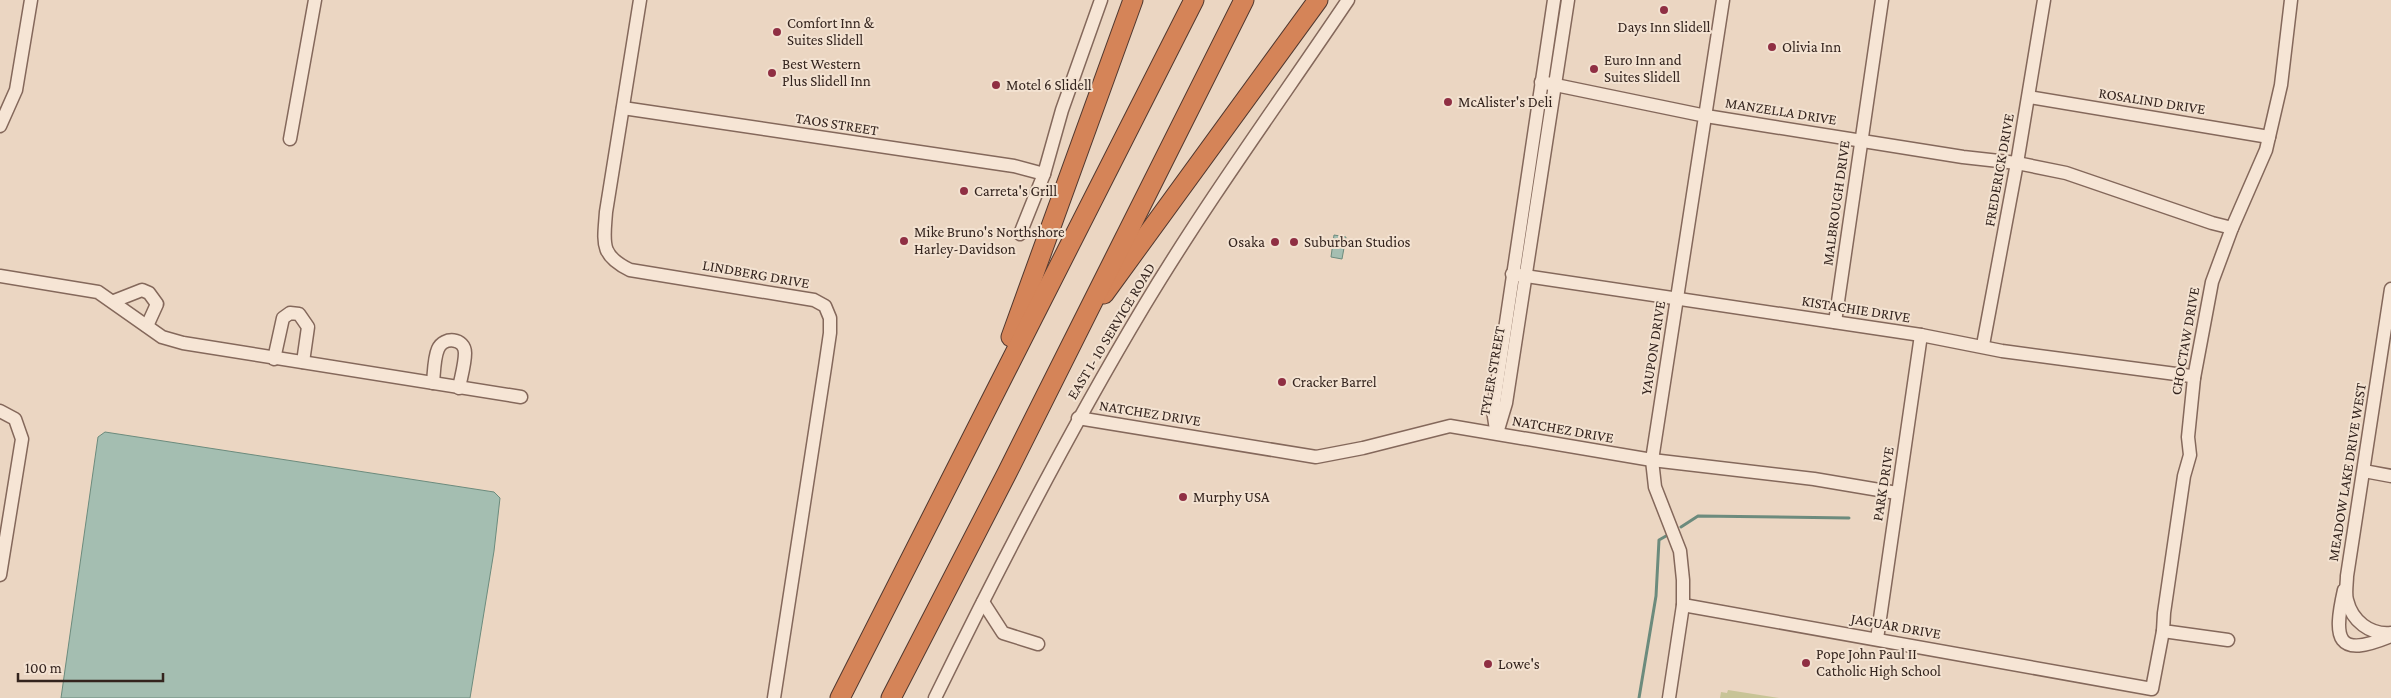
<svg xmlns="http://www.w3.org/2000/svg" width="2391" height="698" font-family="'Crimson Pro',serif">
<rect width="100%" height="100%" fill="#ebd6c2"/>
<!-- green -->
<path fill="#c8c497" d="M1728 690 1779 698H1720L1721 692 1727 693Z"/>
<!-- water -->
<g fill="#a4beb1" stroke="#6c8b7d">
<path d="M1334 235 1346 237 1342 259 1331 257Z"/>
<path d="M105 432 494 492 500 498 494 551 470 698H61L98 437Z"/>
</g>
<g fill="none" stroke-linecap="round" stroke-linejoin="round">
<!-- stream -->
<g stroke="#6c8b7d" stroke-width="3">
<path d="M1681 527 1698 516 1849 518"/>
<path d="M1639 698 1656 596 1659 540 1666 536"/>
</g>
<!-- minor casing -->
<g stroke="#84685b" stroke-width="15">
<g id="minor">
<path d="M640 0 606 212C604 242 599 255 630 270L814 300 825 306 830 318V333L825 367 774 698"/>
<path d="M1541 82 1706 116 1963 157 2017 163 2066 173 2212 223 2232 228"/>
<path d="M2029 97 2269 137"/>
<path d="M623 108 1014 166 1044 174"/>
<path d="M0 126 16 90 31 0"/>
<path d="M290 139 315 0"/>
<path d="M1020 234 1044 174 1062 110 1101 0"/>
<path d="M1512 274 1921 335 2002 351 2191 376 2194 378"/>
<path d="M0 276 98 292 162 337 183 343 521 397"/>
<path d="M2391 289 2347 576C2347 583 2345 593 2347 600 2352 621 2370 635 2391 633"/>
<path d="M114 301 142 290 149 293 157 304 147 326"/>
<path d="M1835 322 1882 0"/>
<path d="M1983 345 2017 163 2044 0"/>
<path d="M274 359 283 318 290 313 299 314 308 327 303 362"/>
<path d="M433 383C434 373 434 358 438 349 444 336 465 338 465 353 465 364 461 377 459 388"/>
<path d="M0 411 15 419 22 439 0 575"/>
<path d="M1078 418 1316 457 1363 448 1450 426 1652 460 1814 479 1897 493"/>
<path d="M1496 430 1493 410 1554 0"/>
<path d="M1497 433 1506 403 1568 0"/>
<path d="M2364 471 2391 476"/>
<path d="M2344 590C2333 639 2336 659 2391 636"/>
<path d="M983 602 1003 633 1038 644"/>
<path d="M1683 605 2152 689 2163 631"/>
<path d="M1877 639 1921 335"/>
<path d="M2228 640 2163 631 2164 613 2184 476 2190 455 2188 437 2194 378 2212 282 2232 228 2266 150 2281 85 2291 0"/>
<path d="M935 698C1000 565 1068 433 1144 306 1207 201 1280 101 1348 0"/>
<path d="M1669 698 1683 605V580L1680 551 1655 487 1652 460 1723 0"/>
</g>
</g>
<!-- highway casing -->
<g stroke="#51382f" stroke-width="21">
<g id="highway">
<path d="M1104 294 1318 0"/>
<path d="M1011 337 1133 0"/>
<path d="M840 698 1194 0"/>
<path d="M891 698 1007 473 1244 0"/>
</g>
</g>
<!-- minor -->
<use href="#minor" stroke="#f6e5d5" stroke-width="12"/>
<!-- highway -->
<use href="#highway" stroke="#d58458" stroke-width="19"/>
</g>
<!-- markers -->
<g fill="#8f2f43" stroke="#f3e2d1" stroke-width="2">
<circle cx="1664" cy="10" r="5"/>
<circle cx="777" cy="32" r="5"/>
<circle cx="1772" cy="47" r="5"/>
<circle cx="1594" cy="69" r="5"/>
<circle cx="772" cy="73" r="5"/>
<circle cx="996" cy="85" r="5"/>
<circle cx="1448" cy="102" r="5"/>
<circle cx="964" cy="191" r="5"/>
<circle cx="904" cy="241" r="5"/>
<circle cx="1275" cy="242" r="5"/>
<circle cx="1294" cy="242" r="5"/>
<circle cx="1282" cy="382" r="5"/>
<circle cx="1183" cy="497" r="5"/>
<circle cx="1806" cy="663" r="5"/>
<circle cx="1488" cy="664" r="5"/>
</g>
<g text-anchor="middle" stroke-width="4" stroke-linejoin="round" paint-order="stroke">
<!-- poi labels -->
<g font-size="15" fill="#34241e" stroke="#f3e2d1" text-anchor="start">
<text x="787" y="28">Comfort Inn &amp;<tspan x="787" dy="17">Suites Slidell</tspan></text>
<text x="1664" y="32" text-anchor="middle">Days Inn Slidell</text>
<text x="1782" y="52">Olivia Inn</text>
<text x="1604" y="65">Euro Inn and<tspan x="1604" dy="17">Suites Slidell</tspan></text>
<text x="782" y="69">Best Western<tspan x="782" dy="17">Plus Slidell Inn</tspan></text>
<text x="1006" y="90">Motel 6 Slidell</text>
<text x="1458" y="107">McAlister's Deli</text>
<text x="974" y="196">Carreta's Grill</text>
<text x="914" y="237">Mike Bruno's Northshore<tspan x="914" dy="17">Harley-Davidson</tspan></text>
<text x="1265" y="247" text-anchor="end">Osaka</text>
<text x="1304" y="247">Suburban Studios</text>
<text x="1292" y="387">Cracker Barrel</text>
<text x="1193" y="502">Murphy USA</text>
<text x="1816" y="659">Pope John Paul II<tspan x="1816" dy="17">Catholic High School</tspan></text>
<text x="1498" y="669">Lowe's</text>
</g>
<!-- street labels -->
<g font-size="15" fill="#34241e" stroke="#f3e2d1">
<text transform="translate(2152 101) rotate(9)" y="5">ROSALIND DRIVE</text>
<text transform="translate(1781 111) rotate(9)" y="5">MANZELLA DRIVE</text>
<text transform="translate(837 124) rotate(9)" y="5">TAOS STREET</text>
<text transform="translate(1999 170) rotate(-80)" y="5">FREDERICK DRIVE</text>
<text transform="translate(1836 203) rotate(-82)" y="5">MALBROUGH DRIVE</text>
<text transform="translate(756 274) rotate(10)" y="5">LINDBERG DRIVE</text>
<text transform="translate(1856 309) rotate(9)" y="5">KISTACHIE DRIVE</text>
<text transform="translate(1111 331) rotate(-59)" y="5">EAST I- 10 SERVICE ROAD</text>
<text transform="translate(2185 341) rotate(-80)" y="5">CHOCTAW DRIVE</text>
<text transform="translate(1653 348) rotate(-81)" y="5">YAUPON DRIVE</text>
<text transform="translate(1492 371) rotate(-80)" y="5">TYLER STREET</text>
<text transform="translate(1150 413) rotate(9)" y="5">NATCHEZ DRIVE</text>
<text transform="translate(1563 429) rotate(10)" y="5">NATCHEZ DRIVE</text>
<text transform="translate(2347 472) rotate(-81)" y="5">MEADOW LAKE DRIVE WEST</text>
<text transform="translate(1883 484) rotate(-81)" y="5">PARK DRIVE</text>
<text transform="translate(1896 626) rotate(10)" y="5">JAGUAR DRIVE</text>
</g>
</g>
<!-- scale -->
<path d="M18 673v8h145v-8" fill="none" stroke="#34241e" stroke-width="2.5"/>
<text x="25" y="673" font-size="15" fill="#34241e" stroke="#f3e2d1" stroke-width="4" paint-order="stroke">100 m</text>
</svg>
